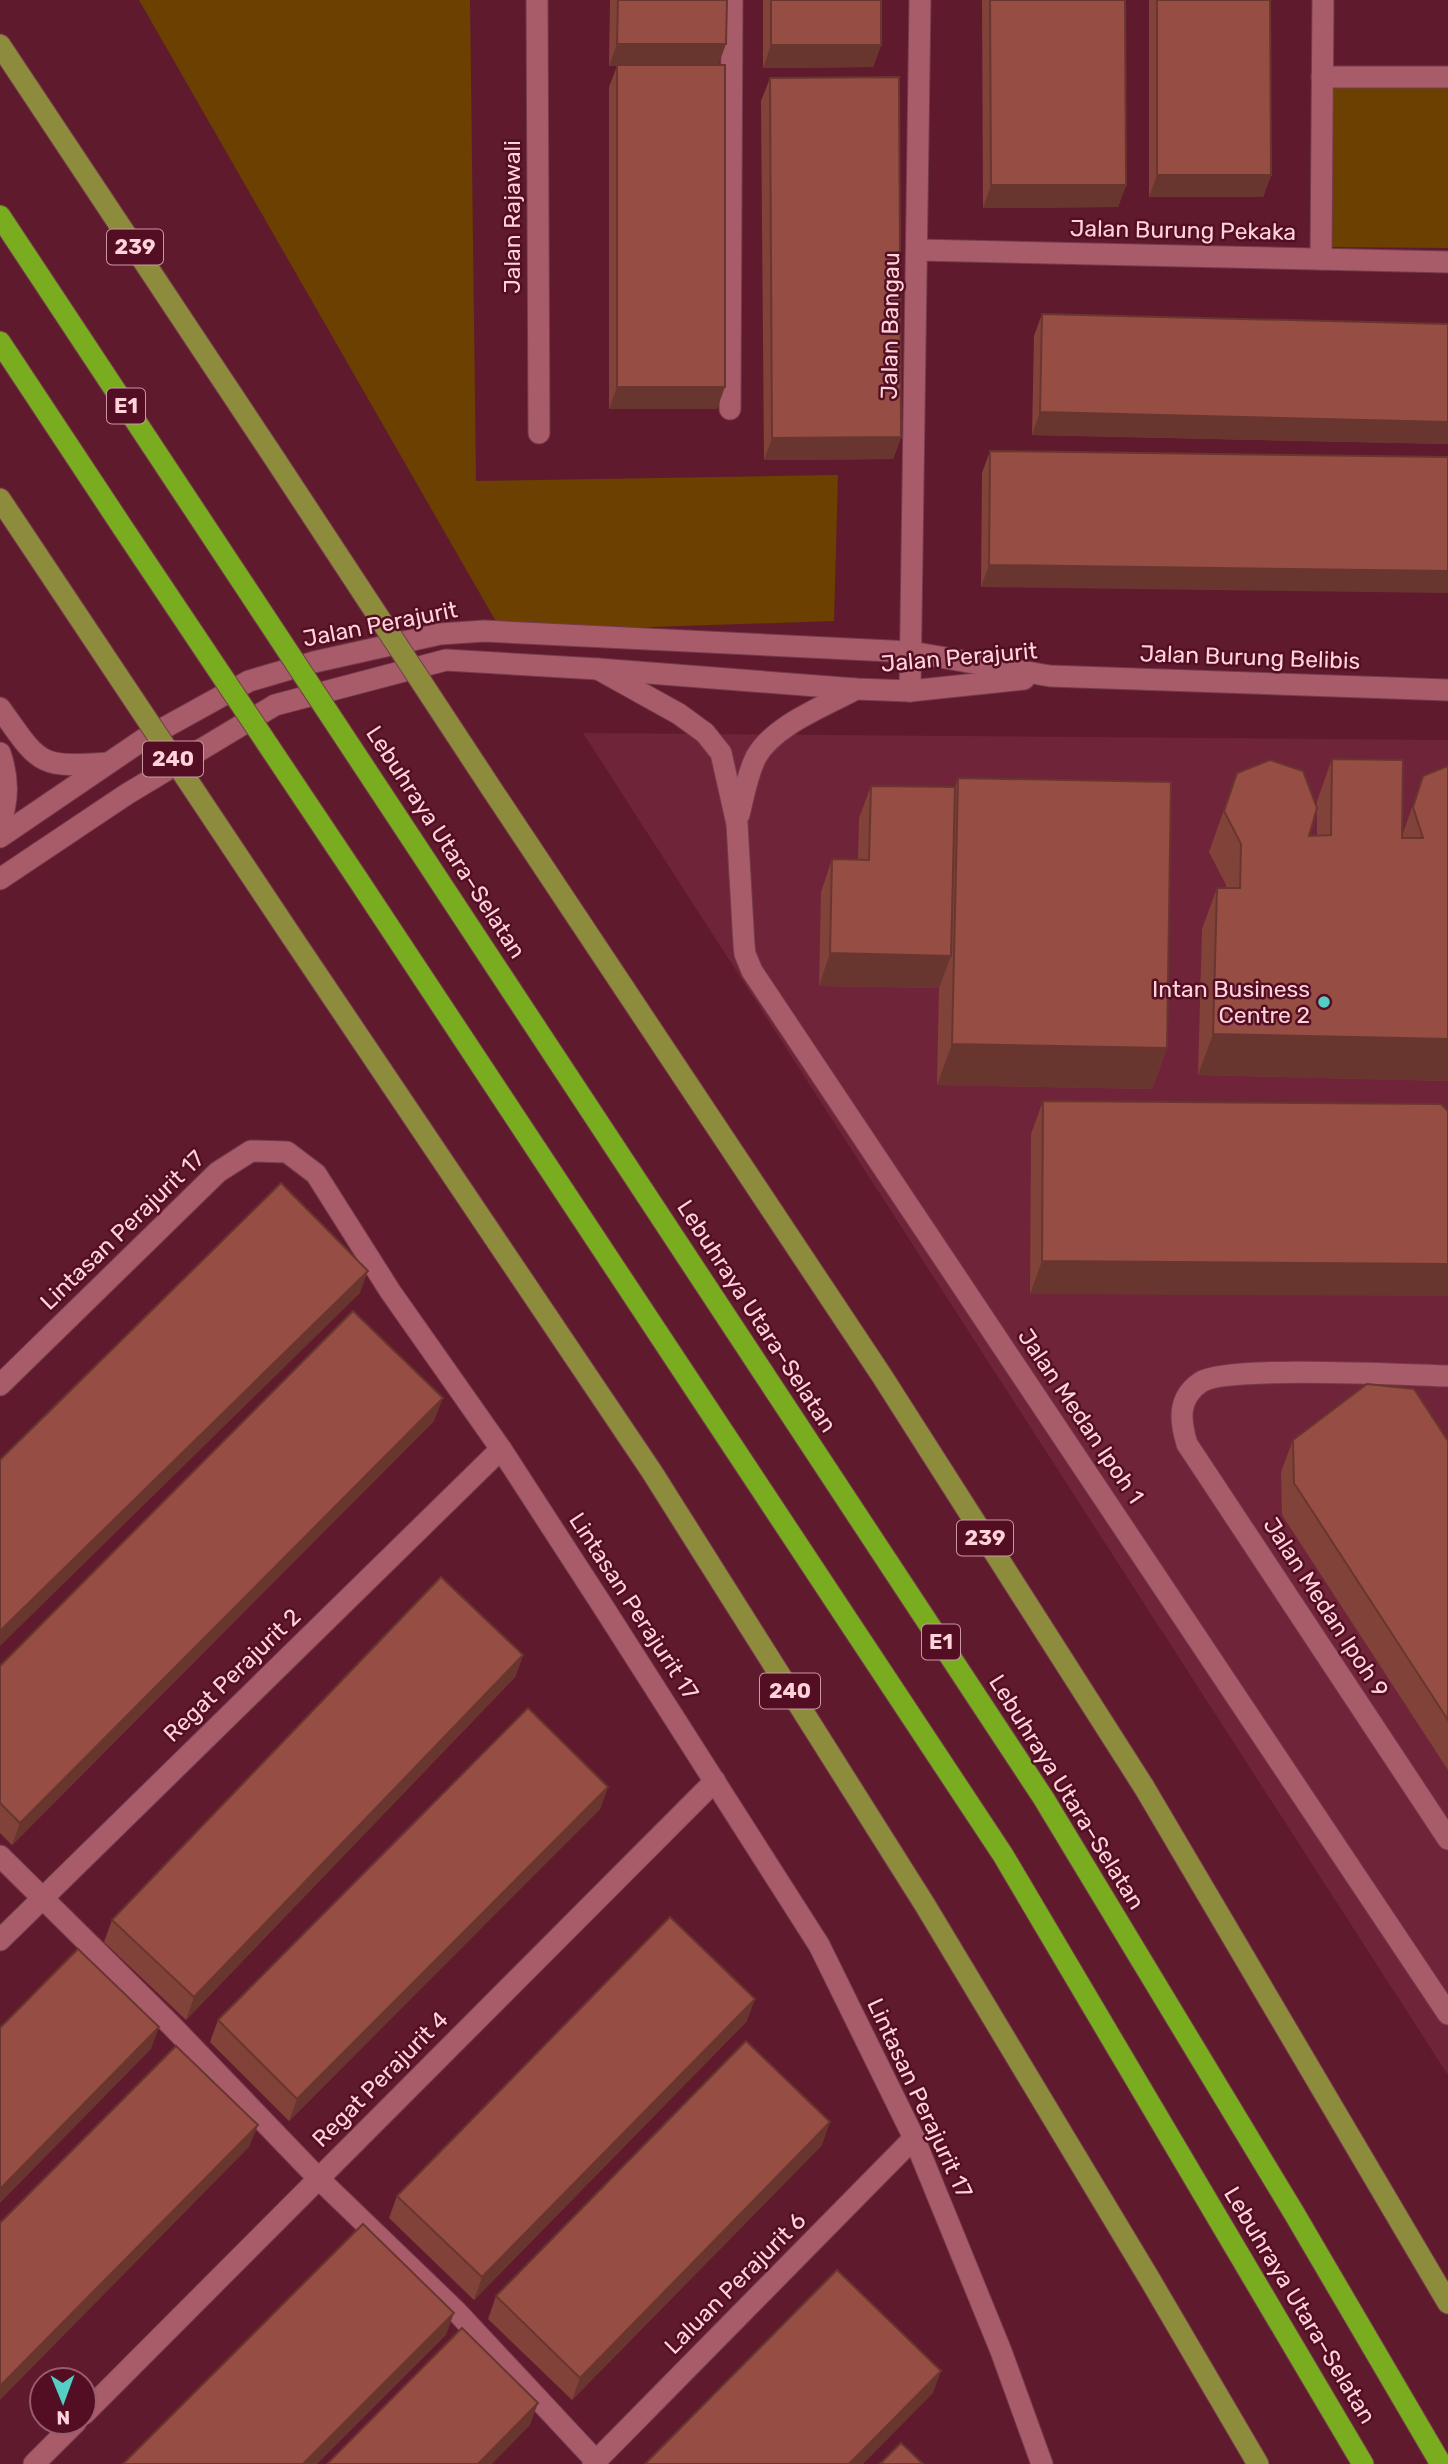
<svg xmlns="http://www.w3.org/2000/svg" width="1448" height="2464" font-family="Rubik,sans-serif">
<rect width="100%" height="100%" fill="#5f1b2d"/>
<!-- built -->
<path fill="#702439" d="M583 733 1448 740V2075Z"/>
<!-- green -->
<g fill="#6b4000">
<path d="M139 0H470L476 481 838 475 834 621 502 632Z"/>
<path d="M1328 80 1448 81V248L1331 247Z"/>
</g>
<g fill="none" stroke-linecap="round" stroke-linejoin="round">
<!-- minor casing -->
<g stroke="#763b4c" stroke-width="23">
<g id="minor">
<path d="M537 0 539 433"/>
<path d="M1322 77H1448"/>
<path d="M917 250 1448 262"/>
<path d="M1321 259 1323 0"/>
<path d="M730 409 732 0"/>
<path d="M598 669 679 714 705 733 721 753 737 824 744 945 745 954 752 971 1448 2014"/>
<path d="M910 691 920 0"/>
<path d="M0 708C40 764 37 768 108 763"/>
<path d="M0 753C9 779 8 800 0 826"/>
<path d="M739 815C744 795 747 775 756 757 774 725 825 706 856 689"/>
<path d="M0 837 144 739 249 681 314 662 440 634 484 631 911 652 1050 676 1448 690"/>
<path d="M0 879 127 794 275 705 446 660 598 669 856 689 910 691 1024 679"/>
<path d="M1448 1376C1406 1375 1228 1365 1201 1382 1177 1398 1180 1421 1187 1444L1448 1839"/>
<path d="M0 1385 218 1172 251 1151 287 1152 316 1174 390 1291 501 1449 604 1608 819 1945 914 2138 1001 2351 1042 2464"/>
<path d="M0 1856 172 2026 318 2178 456 2311 596 2461"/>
<path d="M0 1940 501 1449"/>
<path d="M84 2414 715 1781"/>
<path d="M34 2464 76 2422"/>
<path d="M593 2464 914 2138"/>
</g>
</g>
<!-- major casing -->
<g stroke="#763b4c" stroke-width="23">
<g id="major">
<path d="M0 45 269 450"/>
<path d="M0 499 54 580"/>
<path d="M493 791 882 1376 1144 1787 1448 2303"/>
<path d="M292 937 652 1472 925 1905 1152 2283 1258 2464"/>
</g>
</g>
<!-- highway casing -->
<g stroke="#763b4c" stroke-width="23">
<g id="highway">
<path d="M0 216 252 597"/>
<path d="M0 342 123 528"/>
<path d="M411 838 1044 1799 1294 2213 1441 2464"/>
<path d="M357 878 1003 1855 1363 2464"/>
</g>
</g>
<!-- minor -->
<use href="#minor" stroke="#a85c6a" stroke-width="21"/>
<!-- major -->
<use href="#major" stroke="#8c8c3c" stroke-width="21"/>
<!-- highway -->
<use href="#highway" stroke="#79ac1e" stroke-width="21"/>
<!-- major-bridge casing -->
<g stroke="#763b4c" stroke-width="23" stroke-linecap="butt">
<g id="major-bridge">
<path d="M269 450 493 791"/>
<path d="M54 580 292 937"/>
</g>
</g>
<!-- highway-bridge casing -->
<g stroke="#763b4c" stroke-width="23" stroke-linecap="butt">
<g id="highway-bridge">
<path d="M123 528 357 878"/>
<path d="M252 597 411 838"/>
</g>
</g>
<!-- major-bridge -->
<use href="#major-bridge" stroke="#8c8c3c" stroke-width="21"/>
<!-- highway-bridge -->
<use href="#highway-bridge" stroke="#79ac1e" stroke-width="21"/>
</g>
<!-- wall -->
<g fill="#81423a" fill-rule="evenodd">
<path d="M610 0H727L719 65 717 409H609V87L617 66H609Z"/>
<path d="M763 0H881V45L873 67 763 68Z"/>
<path d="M982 0H1125L1126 185 1118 207 983 208Z"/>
<path d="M1149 0H1270L1271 175 1263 197H1149Z"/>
<path d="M770 78 901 437 893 459 764 460 761 101Z"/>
<path d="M1042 314 1448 324V444L1032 435 1034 336Z"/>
<path d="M990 451 1448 457 981 587 982 473Z"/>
<path d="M1332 759 1402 836 1423 776 1448 766V1081L1198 1075 1202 929 1217 888H1226V885L1209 852 1237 773 1317 807V801ZM1317 808V836H1309Z"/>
<path d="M958 778 1167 1048 1152 1089 937 1085 939 988 819 986 821 892 832 859 858 860 859 818 871 786 955 787Z"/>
<path d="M1043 1101 1441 1104 1030 1294 1031 1134Z"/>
<path d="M434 1421 12 1845 0 1833V1666Z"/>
<path d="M1293 1440 1448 1441V1770L1282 1515 1281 1472Z"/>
<path d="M523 1655 515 1677 186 2020 104 1942 112 1920Z"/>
<path d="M608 1787 600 1809 289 2121 210 2042 218 2020Z"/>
<path d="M747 2021 474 2300 389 2218 397 2196Z"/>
<path d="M822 2145 572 2400 488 2319 496 2296Z"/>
</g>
<!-- shaded-wall -->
<g fill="#69362f">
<path d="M617 44H726L718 66H609Z"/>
<path d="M771 45H881L873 67 763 68Z"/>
<path d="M1157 175H1271L1263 197H1149Z"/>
<path d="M991 185H1126L1118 207 983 208Z"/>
<path d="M617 387H725L717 409H609Z"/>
<path d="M1040 412 1448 422V444L1032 435Z"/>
<path d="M901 437 893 459 764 460 772 438Z"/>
<path d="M989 565 1448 571V593L981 587Z"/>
<path d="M830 953 951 956 939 988 819 986Z"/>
<path d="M1213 1034 1448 1039V1081L1198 1075Z"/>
<path d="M952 1044 1167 1048 1152 1089 937 1085Z"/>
<path d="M1042 1261 1448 1264V1296L1030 1294Z"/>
<path d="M368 1271 360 1293 0 1646V1631Z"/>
<path d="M443 1398 434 1421 12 1845 20 1823Z"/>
<path d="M523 1655 515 1677 186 2020 194 1997Z"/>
<path d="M608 1787 600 1809 289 2121 297 2099Z"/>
<path d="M755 1999 747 2021 474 2300 482 2277Z"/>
<path d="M159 2027 151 2049 0 2203V2189Z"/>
<path d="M830 2122 822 2145 572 2400 580 2378Z"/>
<path d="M258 2125 249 2147 0 2400V2386Z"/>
<path d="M454 2313 446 2335 317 2464H303Z"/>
<path d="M941 2371 933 2393 863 2464H849Z"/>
<path d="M538 2403 530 2425 492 2464H478Z"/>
</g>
<!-- building -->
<g fill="#964d43" stroke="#69362f" stroke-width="2">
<path d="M618 0H727L726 44H617Z"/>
<rect x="771" y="0" width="110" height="45"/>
<path d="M990 0H1125L1126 185H991Z"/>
<path d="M1157 0H1270L1271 175H1157Z"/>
<rect x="617" y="65" width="108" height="322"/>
<path d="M899 77 901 437 772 438 770 78Z"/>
<path d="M1042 314 1448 324V422L1040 412Z"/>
<path d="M990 451 1448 457V571L989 565Z"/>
<path d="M1332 759 1403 760 1402 838H1423L1413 807 1423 776 1448 766V1039L1213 1034 1217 888H1240L1241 844 1224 811 1237 773 1270 760 1303 771 1317 808 1309 836 1331 835Z"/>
<path d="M958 778 1171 782 1167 1048 952 1044Z"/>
<path d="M871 786 955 787 951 956 830 953 832 859 869 860Z"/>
<path d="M1043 1101 1441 1104 1448 1111V1264L1042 1261Z"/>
<path d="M281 1183 368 1271 0 1631V1460Z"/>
<path d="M353 1311 443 1398 20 1823 0 1803V1666Z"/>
<path d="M1367 1384 1414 1389 1448 1441V1720L1294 1483 1293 1440Z"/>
<path d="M441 1577 523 1655 194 1997 112 1920Z"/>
<path d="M528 1708 608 1787 297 2099 218 2020Z"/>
<path d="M670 1917 755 1999 482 2277 397 2196Z"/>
<path d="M78 1949 159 2027 0 2189V2028Z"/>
<path d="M746 2041 830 2122 580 2378 496 2296Z"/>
<path d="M176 2046 258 2125 0 2386V2223Z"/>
<path d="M363 2224 454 2313 303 2464H123Z"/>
<path d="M837 2270 941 2371 849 2464H645Z"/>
<path d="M462 2328 538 2403 478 2464H327Z"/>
<path d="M901 2443 923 2464H880Z"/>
</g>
<!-- markers -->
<circle fill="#55cec5" stroke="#530e23" stroke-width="2.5" cx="1324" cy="1002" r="7"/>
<g text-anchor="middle" stroke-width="5" stroke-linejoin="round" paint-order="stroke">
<!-- shield labels -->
<g fill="#530e23" stroke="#cb98a2" stroke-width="2">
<rect x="107" y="229.5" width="56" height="35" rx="5"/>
<rect x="107" y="388.5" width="38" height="35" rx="5"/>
<rect x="143" y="741.5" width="60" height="35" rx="5"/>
<rect x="957" y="1520.5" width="56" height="35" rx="5"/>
<rect x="922" y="1624.5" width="38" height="35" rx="5"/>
<rect x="760" y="1673.5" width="60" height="35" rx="5"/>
</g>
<g font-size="21" font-weight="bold" fill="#ffd3d9">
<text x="135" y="254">239</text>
<text x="126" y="413">E1</text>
<text x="173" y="766">240</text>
<text x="985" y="1545">239</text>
<text x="941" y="1649">E1</text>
<text x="790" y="1698">240</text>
</g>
<!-- street labels -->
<g font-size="23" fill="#ffd3d9" stroke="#530e23">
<text transform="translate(512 217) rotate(-90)" y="8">Jalan Rajawali</text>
<text transform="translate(1183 230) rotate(1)" y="8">Jalan Burung Pekaka</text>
<text transform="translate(890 326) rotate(-89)" y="8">Jalan Bangau</text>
<text transform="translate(380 624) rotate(-11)" y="8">Jalan Perajurit</text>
<text transform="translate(959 657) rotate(-5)" y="8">Jalan Perajurit</text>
<text transform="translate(1250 657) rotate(2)" y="8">Jalan Burung Belibis</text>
<text transform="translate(446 842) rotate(57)" y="8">Lebuhraya Utara–Selatan</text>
<text transform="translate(122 1230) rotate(-44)" y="8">Lintasan Perajurit 17</text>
<text transform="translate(757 1316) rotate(57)" y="8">Lebuhraya Utara–Selatan</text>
<text transform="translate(1081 1416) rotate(56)" y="8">Jalan Medan Ipoh 1</text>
<text transform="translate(634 1606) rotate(57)" y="8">Lintasan Perajurit 17</text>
<text transform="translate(1326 1607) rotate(57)" y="8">Jalan Medan Ipoh 9</text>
<text transform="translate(232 1675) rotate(-44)" y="8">Regat Perajurit 2</text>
<text transform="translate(1067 1792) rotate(58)" y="8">Lebuhraya Utara–Selatan</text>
<text transform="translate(380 2079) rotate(-45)" y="8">Regat Perajurit 4</text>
<text transform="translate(920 2098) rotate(65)" y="8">Lintasan Perajurit 17</text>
<text transform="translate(735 2283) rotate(-45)" y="8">Laluan Perajurit 6</text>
<text transform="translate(1300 2305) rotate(59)" y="8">Lebuhraya Utara–Selatan</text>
</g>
<!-- poi labels -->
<g font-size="23" fill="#ffd3d9" stroke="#530e23" text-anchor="end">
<text x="1310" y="997">Intan Business<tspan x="1310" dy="26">Centre 2</tspan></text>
</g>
</g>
<!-- north arrow -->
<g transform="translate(63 2401) rotate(179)"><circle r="33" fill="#530e23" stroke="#985d6c" stroke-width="2"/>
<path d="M0-5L12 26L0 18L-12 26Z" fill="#55cec5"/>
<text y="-10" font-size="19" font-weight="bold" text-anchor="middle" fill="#ffd3d9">N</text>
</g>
</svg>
